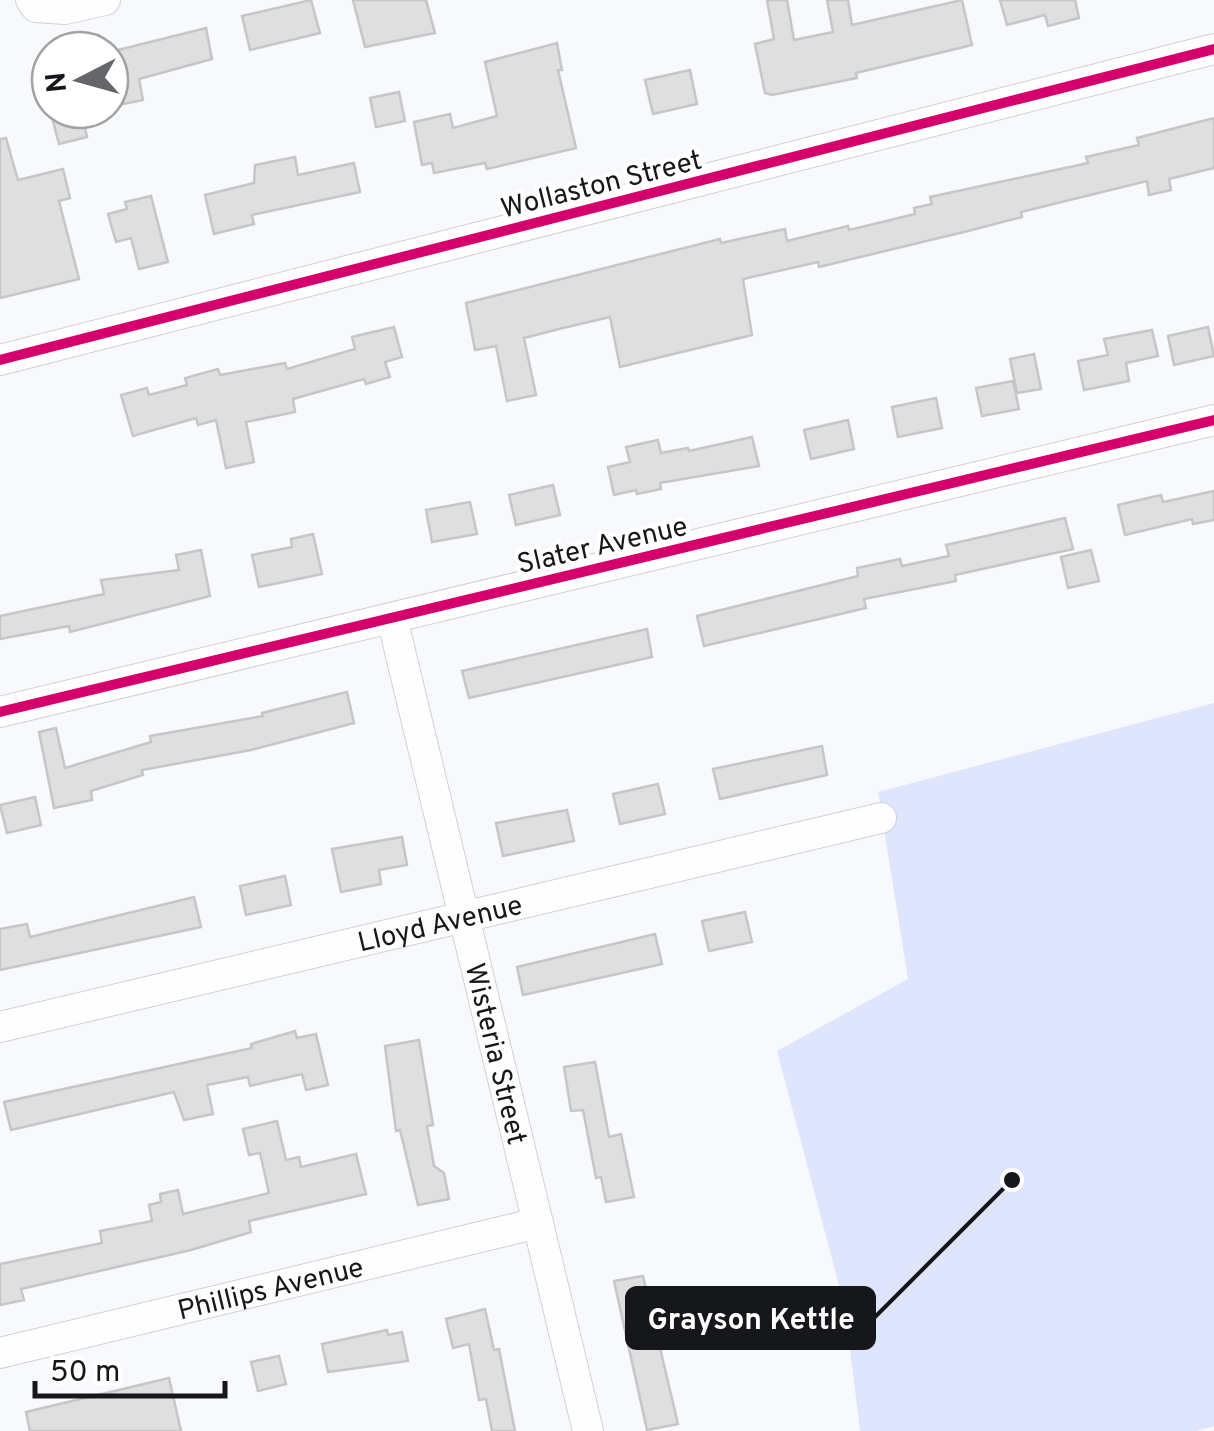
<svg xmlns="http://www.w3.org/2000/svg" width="1214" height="1431" font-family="Overpass,sans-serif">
<rect width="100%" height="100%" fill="#f8f9fc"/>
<!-- green -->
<path fill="#dee5fd" d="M1214 703V1426L1196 1431H860L845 1308 777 1051 908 979 878 792Z"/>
<!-- building -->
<g fill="#dedfde" stroke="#c5c6c6" stroke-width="2.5">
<path d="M311 0 320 33 250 50 242 16Z"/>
<path d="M353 0H426L435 33 365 47Z"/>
<path d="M767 0H787L794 40 833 32 827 0H848L852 25 962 0 972 45 856 73 857 78 772 95 765 93 755 44 774 39Z"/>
<path d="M1000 0H1075L1079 18 1048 26 1045 15 1007 25Z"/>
<path d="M206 28 212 59 139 79 143 100 123 104 117 81 110 83V52Z"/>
<path d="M557 43 562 70H558L576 148 487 169 485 163 434 173 432 163 422 165 414 122 450 114 453 128 497 116 485 62Z"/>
<path d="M690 70 697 104 653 114 645 80Z"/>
<path d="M399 92 405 121 376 127 370 98Z"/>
<path d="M50 110H81L87 137 59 144Z"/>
<path d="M1214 118V168L1169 179 1171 190 1149 195 1147 181 1021 212 1022 217 968 231 819 267 818 262 743 279 752 335 620 367 610 317 563 328 524 338 536 395 507 401 496 346 475 350 466 303 720 239 721 243 785 229 787 241 848 226 849 230 915 214 914 208 932 204 930 197 1088 163 1086 157 1139 145 1137 138Z"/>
<path d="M6 138 18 180 63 169 70 198 59 201 79 279 0 298V139Z"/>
<path d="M295 157 298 175 354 163 360 192 252 215 254 224 214 234 205 195 254 183 255 165Z"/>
<path d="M151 196 168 262 139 269 131 238 116 242 108 214 127 209 125 202Z"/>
<path d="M394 327 402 357 385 362 390 377 366 384 364 379 293 399 295 412 246 422 254 462 226 468 216 420 198 425 196 418 133 436 121 395 147 388 149 395 187 385 185 378 218 369 220 375 285 363 287 369 355 349 352 337Z"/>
<path d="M1208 327 1214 356 1174 365 1168 336Z"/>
<path d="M1152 330 1158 356 1126 363 1129 381 1084 390 1078 361 1108 355 1104 339Z"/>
<path d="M1034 354 1041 389 1017 393 1010 359Z"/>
<path d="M1013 381 1019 409 982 416 976 388Z"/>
<path d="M936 398 942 428 898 437 892 407Z"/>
<path d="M848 420 854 449 811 459 804 430Z"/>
<path d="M752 437 759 466 660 483 661 489 637 494 636 490 614 495 608 467 630 462 626 447 658 440 661 453 688 448 689 451Z"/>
<path d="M553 485 560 515 516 525 509 495Z"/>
<path d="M1214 491V520L1193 524 1192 519 1125 535 1118 505 1161 495 1163 502Z"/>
<path d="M470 502 477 534 432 542 426 510Z"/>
<path d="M1065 518 1073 549 955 575 956 581 864 599 866 608 704 646 697 616 858 576 857 568 900 559 902 566 949 556 946 545Z"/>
<path d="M313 534 322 574 259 587 252 555 292 547 291 539Z"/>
<path d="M201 550 210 596 70 632 69 626 0 639V616L104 594 101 580 179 570 176 555Z"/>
<path d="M1091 550 1099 581 1068 588 1061 557Z"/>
<path d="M647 629 652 657 469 698 462 671Z"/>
<path d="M347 692 354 723 251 750 142 770 143 775 91 791 92 800 54 808 39 732 56 728 65 768 151 742 150 736 263 716 262 713Z"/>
<path d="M822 746 827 775 720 799 713 769Z"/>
<path d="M658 784 665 814 620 824 613 794Z"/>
<path d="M35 797 41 825 7 833 0 805Z"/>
<path d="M567 810 574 841 503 856 496 823Z"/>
<path d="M402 837 407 865 379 870 381 884 341 892 332 849Z"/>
<path d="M285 876 291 905 246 915 240 886Z"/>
<path d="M194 897 201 927 0 970V929L27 924 30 937Z"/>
<path d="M745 912 752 942 709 951 702 921Z"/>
<path d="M655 934 662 964 523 995 517 967Z"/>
<path d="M295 1031 297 1038 316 1034 328 1085 306 1090 302 1074 250 1086 248 1077 207 1085 213 1114 184 1120 174 1092 11 1130 4 1102 252 1048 251 1044Z"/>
<path d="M419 1040 433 1125 427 1126 434 1166 444 1173 449 1199 418 1205 400 1130 396 1131 385 1046Z"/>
<path d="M595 1062 609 1137 621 1134 634 1197 606 1202 601 1177 596 1178 583 1110 571 1111 564 1067Z"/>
<path d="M277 1121 286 1160 299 1157 301 1167 356 1154 366 1194 249 1221 251 1232 191 1250 21 1289 24 1300 0 1305V1264L102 1243 100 1231 152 1221 149 1205 161 1202 160 1194 178 1190 183 1214 269 1193 260 1153 249 1155 243 1129Z"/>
<path d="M643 1276 678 1424 647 1430 614 1281Z"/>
<path d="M485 1309 494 1350 499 1349 515 1431H492L486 1399 479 1400 469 1344 453 1348 446 1319Z"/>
<path d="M387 1330 388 1335 402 1332 408 1361 328 1372 322 1344Z"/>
<path d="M279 1356 286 1384 258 1391 251 1362Z"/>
<path d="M169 1378 181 1431H30L26 1412Z"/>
</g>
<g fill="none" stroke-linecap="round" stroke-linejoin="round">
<!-- minor casing -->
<g stroke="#d0d1d4" stroke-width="32">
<g id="minor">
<path d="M31 0 36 7 65 9 105 0"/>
<path d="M0 360 1214 49"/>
<path id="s1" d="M392 618 588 1431"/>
<path d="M0 712 1214 420"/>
<path id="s2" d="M0 1027 881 818"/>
<path id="s3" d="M0 1353 538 1223"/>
</g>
</g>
<!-- minor -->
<use href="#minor" stroke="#fefeff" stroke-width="30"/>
<!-- cycleway casing -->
<g stroke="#fff" stroke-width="16">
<g id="cycleway">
<path d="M0 360 1214 49"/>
<path d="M0 712 1214 420"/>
</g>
</g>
<!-- cycleway -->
<use href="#cycleway" stroke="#d6006c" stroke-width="10"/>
</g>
<g text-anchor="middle" stroke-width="8" stroke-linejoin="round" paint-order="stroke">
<!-- street labels -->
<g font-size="28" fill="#16171a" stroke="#fff">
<text transform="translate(601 183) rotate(-14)" y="10">Wollaston Street</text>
<text transform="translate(602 544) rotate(-13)" y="10">Slater Avenue</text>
<text dy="10" stroke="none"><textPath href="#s2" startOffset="452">Lloyd Avenue</textPath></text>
<text dy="10" stroke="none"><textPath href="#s1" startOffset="448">Wisteria Street</textPath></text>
<text dy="10" stroke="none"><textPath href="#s3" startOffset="278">Phillips Avenue</textPath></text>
</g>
</g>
<!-- callouts -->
<path fill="none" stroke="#16171a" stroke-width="4" d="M1012 1180L874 1318"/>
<circle fill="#16171a" stroke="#fff" stroke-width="4" cx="1012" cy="1180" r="10"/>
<rect fill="#16171a" stroke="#16171a" stroke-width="4" x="627" y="1288" width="247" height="60" rx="10"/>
<g font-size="30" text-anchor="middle" font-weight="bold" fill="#fff">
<text x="751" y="1329">Grayson Kettle</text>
</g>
<!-- north arrow -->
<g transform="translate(80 80) rotate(264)"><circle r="48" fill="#ffffff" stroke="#a2a2a3" stroke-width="2.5"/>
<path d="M0-8L18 38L0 25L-18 38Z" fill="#656669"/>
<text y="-15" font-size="28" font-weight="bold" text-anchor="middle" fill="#16171a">N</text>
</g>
<!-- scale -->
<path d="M35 1381v15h190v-15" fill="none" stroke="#16171a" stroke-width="5"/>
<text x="50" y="1381" font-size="30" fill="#16171a" stroke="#ffffff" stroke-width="8" paint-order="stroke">50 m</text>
</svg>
